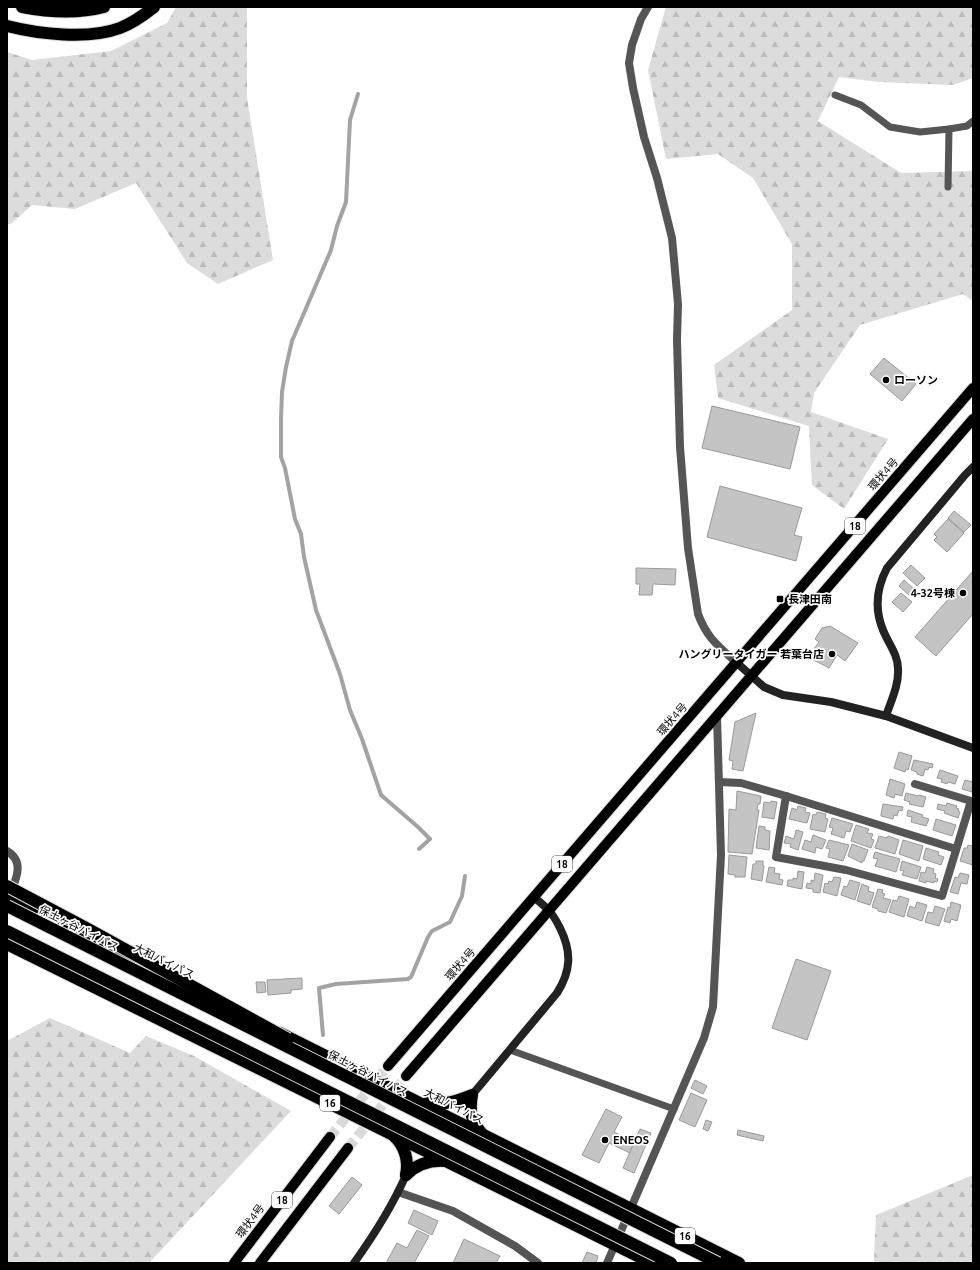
<svg xmlns="http://www.w3.org/2000/svg" width="980" height="1270" font-family="Ubuntu,'Noto Sans JP',sans-serif">
<defs>
<pattern id="forest-firs" width="22" height="20" patternUnits="userSpaceOnUse"><rect width="22" height="20" fill="#dcdcdc"/><path d="M5 1l3.5 6h-7zM16 11l3.5 6h-7z" fill="#bbb"/></pattern>
</defs>
<rect width="100%" height="100%" fill="#fff"/>
<!-- forest -->
<g fill="url(#forest-firs)">
<path d="M176 7H247V98L273 260 218 284 187 263 136 183 75 209 32 205 12 223 7 225V52L32 60 111 51 167 23Z"/>
<path d="M666 7H973V78L953 85 879 82 839 77 818 121 901 173 973 171V301L963 294 860 325 814 393 811 412 888 439 844 509 812 485 809 426 718 398 714 365 792 310V244L753 178 718 154 666 159 648 70Z"/>
<path d="M50 1018 130 1053 146 1036 194 1056 291 1111 149 1263H7V1041Z"/>
<path d="M973 1175V1263H876L874 1260 876 1215Z"/>
</g>
<g fill="none" stroke-linecap="round" stroke-linejoin="round">
<!-- stream -->
<g stroke="#a3a3a3" stroke-width="4">
<path d="M358 94 350 120 346 202 337 226 331 250 292 341 286 367 282 392 281 418V457L285 468 295 519 301 534 304 557 316 610 340 674 350 710 362 739 381 795 418 827 430 839 419 849"/>
<path d="M323 1035 319 988 336 984 408 979 411 977 428 937 432 931 450 922 462 896 465 876"/>
</g>
</g>
<!-- building -->
<g fill="#c4c4c4" stroke="#999">
<path d="M884 358 916 384 902 401 870 374Z"/>
<path d="M712 406 800 427 790 469 702 448Z"/>
<path d="M720 486 802 508 794 535 802 537 796 561 707 537Z"/>
<path d="M954 511 971 525 964 532 948 518Z"/>
<path d="M948 519 964 533 947 552 934 540 937 537 934 534Z"/>
<path d="M911 565 925 578 917 586 903 573Z"/>
<path d="M636 568 676 569 675 585 653 584 652 595H639L640 584H636Z"/>
<path d="M973 571V614L936 656 915 637Z"/>
<path d="M904 580 915 590 910 596 899 586Z"/>
<path d="M901 593 912 602 903 612 892 602Z"/>
<path d="M830 626 858 643 845 661 837 655 829 668 808 657 819 642 815 639 822 628Z"/>
<path d="M756 713 743 771 732 769 733 761 729 760 735 722Z"/>
<path d="M899 752 912 756 908 770 906 769 905 772 894 768Z"/>
<path d="M914 760 933 764 932 768 929 767 928 770 925 769 923 776 917 774V772L911 770Z"/>
<path d="M940 770 958 776 955 784 948 782 947 784 941 782 942 779 937 778Z"/>
<path d="M890 779 905 784 902 796 895 794 894 798 886 795Z"/>
<path d="M965 780 973 782 972 792 962 789Z"/>
<path d="M737 791 761 796 760 804H758L757 810H759L752 854 728 852 729 809 736 810Z"/>
<path d="M906 793 918 796 919 795 926 797 923 807 909 804 910 802 904 800Z"/>
<path d="M771 801 777 802 774 819 762 817 764 802 770 803Z"/>
<path d="M947 803 957 806 956 808 959 809 958 811 960 812 958 818 944 813 945 811 937 809 938 804 946 806Z"/>
<path d="M883 804 903 807 902 811 899 810 897 816 894 815 893 819 881 816V814Z"/>
<path d="M798 806 806 808 805 812 810 813 807 823 789 819 792 808 797 810Z"/>
<path d="M908 810 923 815 922 817 929 819 926 826 911 822 912 817 907 816Z"/>
<path d="M817 812 826 814 825 818 828 819 825 832 810 829 813 814 816 815Z"/>
<path d="M832 818 853 824 850 832 846 831 844 838 831 834 833 828 829 827Z"/>
<path d="M936 819 956 825 952 836 933 830Z"/>
<path d="M856 825 869 829 867 833 873 834 871 839 874 840 871 848 851 841Z"/>
<path d="M759 826 765 827V830L770 831 769 850 756 848Z"/>
<path d="M796 830 803 832 798 850 790 847 791 844 784 843 786 836 794 839Z"/>
<path d="M813 835 826 840 822 849 816 847 815 853 802 849 805 840 811 842Z"/>
<path d="M879 836 887 838 888 836 899 840 895 854 875 848Z"/>
<path d="M829 840 849 845 843 861 828 857 830 849 826 848Z"/>
<path d="M903 840 923 846 919 861 899 854Z"/>
<path d="M852 844 868 850 864 861H862V863L848 856Z"/>
<path d="M973 844V865L960 861 964 848H967L968 845 972 846Z"/>
<path d="M926 848 939 852 938 855 944 857 941 865 923 859Z"/>
<path d="M875 852 900 859 896 872 875 866 878 859 873 858Z"/>
<path d="M729 855 747 857 745 877H735V875L728 874Z"/>
<path d="M756 861H763V866H764L762 881 751 879 753 864H756Z"/>
<path d="M902 861 921 867 917 879 902 875 904 871 900 870Z"/>
<path d="M769 867 775 868 774 873 780 874 779 879 783 880 782 885 766 882Z"/>
<path d="M927 867 934 869 933 873 936 874 935 878 938 879 937 882 934 881V883L926 881V883L919 881 921 872 925 873Z"/>
<path d="M798 871 804 872 802 889 787 886 788 880H793V878L797 879Z"/>
<path d="M815 873 823 875 820 893 813 892V889L806 888 807 883 811 884V880L814 881Z"/>
<path d="M960 873 969 875 967 884 961 883 958 894 950 892 955 877 958 878Z"/>
<path d="M834 877 841 878 837 896 823 892 825 883 828 884 829 881 832 882Z"/>
<path d="M850 880 860 883 855 900 841 895 844 886 847 887Z"/>
<path d="M862 884 869 887 868 891 874 893 870 905 857 901Z"/>
<path d="M878 889 883 890 882 893 885 894 883 898 891 900 886 913 878 911V909L872 907Z"/>
<path d="M899 896 909 899 904 917 889 912 893 900 897 901Z"/>
<path d="M917 902 927 905 922 921 907 916 910 906 915 908Z"/>
<path d="M951 902 961 905 957 921 951 919 950 923 944 921 948 907 950 908Z"/>
<path d="M935 906 945 909 939 926 925 922 928 912 933 913Z"/>
<path d="M796 959 831 971 807 1040 772 1028Z"/>
<path d="M302 978V989L291 990V993L268 995 267 980Z"/>
<path d="M256 982H265L266 992 257 993Z"/>
<path d="M695 1080 707 1086 703 1094 691 1088Z"/>
<path d="M691 1093 707 1100 695 1127 679 1120Z"/>
<path d="M606 1109 622 1117 614 1132 634 1142 630 1153 609 1143 599 1163 582 1155Z"/>
<path d="M706 1120 712 1122 708 1131 703 1129Z"/>
<path d="M640 1129 651 1133 634 1173 623 1168Z"/>
<path d="M738 1130 764 1136 763 1141 737 1135Z"/>
<path d="M352 1177 362 1185 339 1214 329 1206Z"/>
<path d="M414 1210 438 1221 432 1235 408 1223Z"/>
<path d="M417 1230 429 1236 414 1263H386L397 1243 407 1248Z"/>
<path d="M464 1239 500 1256 496 1263H453Z"/>
<path d="M587 1252 598 1256 596 1263H582Z"/>
</g>
<g fill="none" stroke-linecap="round" stroke-linejoin="round">
<!-- primary-tunnel -->
<g stroke="#d9d9d9" stroke-width="10" stroke-dasharray="10 5" stroke-linecap="butt">
<path d="M330 1137 388 1066"/>
<path d="M348 1148 406 1076"/>
</g>
<!-- primary casing -->
<g stroke="#dbdbdb" stroke-width="12">
<g id="primary">
<path d="M388 1066 973 388"/>
<path d="M406 1076 973 419"/>
<path d="M234 1263 330 1137"/>
<path d="M260 1263 348 1148"/>
</g>
</g>
<!-- highway casing -->
<g stroke="#dbdbdb" stroke-width="14">
<g id="highway">
<path d="M22 7C48 12 77 14 104 7"/>
<path d="M7 26C39 34 88 40 120 28 133 23 144 15 154 7"/>
<path d="M7 897 131 959"/>
<path d="M7 944 652 1263"/>
<path d="M280 1033 739 1263"/>
<path d="M426 1103C443 1106 457 1101 472 1095 469 1112 471 1120 482 1134"/>
<path d="M394 1136C405 1146 409 1161 406 1175"/>
<path d="M406 1175C417 1164 430 1160 445 1161"/>
</g>
</g>
<!-- lane -->
<g stroke="#555" stroke-width="7">
<path d="M835 95 861 105 890 127 920 132 949 129 967 126 973 121"/>
<path d="M948 187 949 129"/>
<path d="M510 1050 674 1109"/>
</g>
<!-- street -->
<g stroke="#555" stroke-width="8">
<path d="M648 7 641 19 632 45 629 63 633 88 644 137 657 178 672 238 678 304 677 340 680 447 688 548 698 614C707 638 718 646 737 663"/>
<path d="M719 782 741 783 786 796 956 849"/>
<path d="M786 796 776 857 846 870 942 896 971 801 915 784"/>
<path d="M7 851C24 861 17 877 11 892"/>
<path d="M398 1192 453 1211 515 1246 538 1263"/>
<path d="M607 1263 631 1208 704 1038 713 1007 721 855 717 716"/>
</g>
<!-- secondary -->
<g stroke="#222" stroke-width="8">
<path d="M737 663 764 687 783 695 831 702 886 716 973 748"/>
<path d="M886 716C891 701 899 685 898 669 898 654 888 643 883 630 874 608 877 587 887 568L965 475 973 467"/>
<path d="M472 1095 557 993C571 971 572 952 560 928 557 922 553 914 548 910 544 905 538 901 534 897"/>
<path d="M354 1263C374 1235 392 1207 406 1175"/>
</g>
<!-- primary -->
<use href="#primary" stroke="#000" stroke-width="10"/>
<!-- highway -->
<use href="#highway" stroke="#000" stroke-width="12"/>
<!-- highway-bridge casing -->
<g stroke="#dbdbdb" stroke-width="14" stroke-linecap="butt">
<g id="highway-bridge">
<path d="M7 886 90 930 288 1039"/>
<path d="M7 906 718 1263"/>
<path d="M7 931 671 1263"/>
</g>
</g>
<!-- highway-bridge -->
<use href="#highway-bridge" stroke="#000" stroke-width="12"/>
</g>
<!-- markers -->
<g fill="#000" stroke="#fff" stroke-width="1.5">
<circle cx="886" cy="380" r="4"/>
<circle cx="963" cy="593" r="4"/>
<rect x="776" y="595" width="8" height="8" rx="2"/>
<circle cx="832" cy="654" r="4"/>
<circle cx="605" cy="1140" r="4"/>
</g>
<g text-anchor="middle" stroke-width="3.5" stroke-linejoin="round" paint-order="stroke">
<!-- shield labels -->
<g fill="#fff" stroke="#4c4c4c" stroke-width="1">
<rect x="845" y="518" width="20" height="16" rx="3"/>
<rect x="552" y="856" width="20" height="16" rx="3"/>
<rect x="320" y="1095" width="20" height="16" rx="3"/>
<rect x="272" y="1192" width="20" height="16" rx="3"/>
<rect x="675" y="1228" width="20" height="16" rx="3"/>
</g>
<g font-size="10" font-weight="bold" fill="#000">
<text x="855" y="530">18</text>
<text x="562" y="868">18</text>
<text x="330" y="1107">16</text>
<text x="282" y="1204">18</text>
<text x="685" y="1240">16</text>
</g>
<!-- poi labels -->
<g font-size="11" font-weight="bold" fill="#000" stroke="#fff" text-anchor="start">
<text x="894" y="384">ローソン</text>
<text x="955" y="597" text-anchor="end">4-32号棟</text>
<text x="788" y="603">長津田南</text>
<text x="824" y="658" text-anchor="end">ハングリータイガー 若葉台店</text>
<text x="613" y="1144">ENEOS</text>
</g>
<!-- street labels -->
<g font-size="11" fill="#000" stroke="#fff">
<text transform="translate(883 474) rotate(-49)" y="4">環状4号</text>
<text transform="translate(672 719) rotate(-49)" y="4">環状4号</text>
<text transform="translate(79 928) rotate(27)" y="4">保土ヶ谷バイパス</text>
<text transform="translate(164 961) rotate(26)" y="4">大和バイパス</text>
<text transform="translate(460 964) rotate(-49)" y="4">環状4号</text>
<text transform="translate(368 1073) rotate(27)" y="4">保土ヶ谷バイパス</text>
<text transform="translate(454 1106) rotate(27)" y="4">大和バイパス</text>
<text transform="translate(250 1221) rotate(-53)" y="4">環状4号</text>
</g>
</g>
<!-- border -->
<rect width="980" height="1270" fill="none" stroke="#000000" stroke-width="16"/>
</svg>
